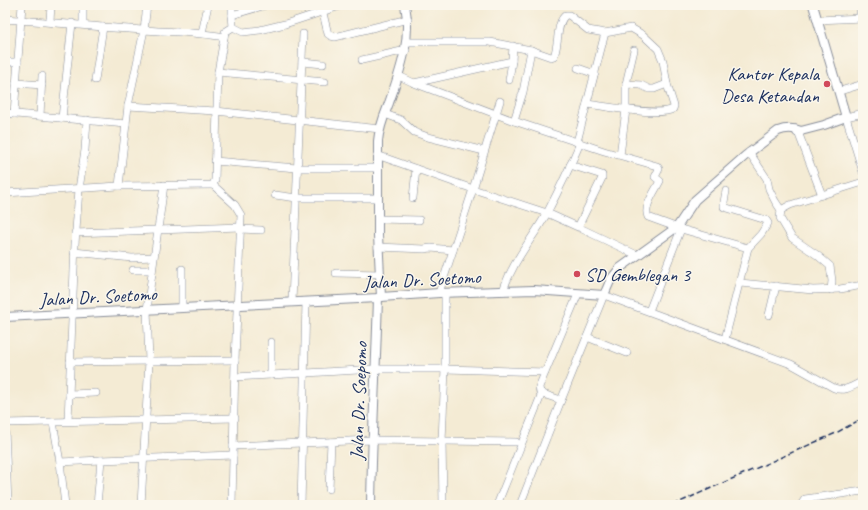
<svg xmlns="http://www.w3.org/2000/svg" width="868" height="510" font-family="Caveat,sans-serif">
<rect width="100%" height="100%" fill="#fbf7ec"/>
<filter id="ink" filterUnits="userSpaceOnUse"><feTurbulence type="fractalNoise" baseFrequency=".025" numOctaves="2"/><feDisplacementMap in="SourceGraphic" scale="8" xChannelSelector="R" yChannelSelector="G"/><feConvolveMatrix kernelMatrix="1 2 1 2 8 2 1 2 1" color-interpolation-filters="sRGB"/></filter>
<filter id="wash" filterUnits="userSpaceOnUse"><feTurbulence type="fractalNoise" baseFrequency=".012" numOctaves="4" result="noise"/><feDisplacementMap in="SourceGraphic" scale="16" xChannelSelector="R" yChannelSelector="G"/><feGaussianBlur stdDeviation="0.9" result="paint"/><feColorMatrix in="noise" values="0 0 0 0 0 0 0 0 0 0 0 0 0 0 0 0 0 1.4 0 .05"/><feComposite in="paint" operator="in"/></filter>
<g filter="url(#wash)">
<rect width="100%" height="100%" fill="#f4ebd4"/>
</g>
<g filter="url(#ink)">
<g fill="none" stroke-linecap="round" stroke-linejoin="round">
<!-- minor casing -->
<g stroke="#888d99" stroke-width="8">
<g id="minor">
<path d="M232 5V15"/>
<path d="M321 5 328 34 331 36 335 37 408 19"/>
<path d="M860 17 861 5"/>
<path d="M5 19C51 22 96 27 142 30 170 32 197 32 224 37"/>
<path d="M817 20 863 18"/>
<path d="M50 21 51 5"/>
<path d="M83 24V5"/>
<path d="M233 27 243 32 260 30 285 24 343 5"/>
<path d="M202 33 208 5"/>
<path d="M406 42H490L531 50 551 57 554 56C559 46 556 21 566 15H569L588 30 605 33 631 28 643 35 658 49 663 61 667 84 674 106 673 109C659 117 604 106 587 104"/>
<path d="M362 60 406 50"/>
<path d="M5 62H18"/>
<path d="M303 62 323 64"/>
<path d="M578 68 595 74"/>
<path d="M218 72 325 82"/>
<path d="M399 76 414 83 514 121 604 151 657 166 659 169 655 177 660 181C655 191 643 207 648 217L681 229 748 248"/>
<path d="M95 80 103 27"/>
<path d="M509 80 512 61"/>
<path d="M16 83 42 85"/>
<path d="M414 83 512 61 513 46"/>
<path d="M626 84 641 85 649 89H654L667 84"/>
<path d="M840 91 863 84"/>
<path d="M128 106 216 111 380 129"/>
<path d="M5 113 126 124"/>
<path d="M863 113 846 117 863 172"/>
<path d="M14 114 22 5"/>
<path d="M385 114 401 120 414 132 428 137 484 151"/>
<path d="M40 116 42 76"/>
<path d="M62 118 72 23"/>
<path d="M514 121 523 92 531 50"/>
<path d="M798 132 822 195"/>
<path d="M577 142 605 33"/>
<path d="M749 152 767 179 769 189 775 201 781 210"/>
<path d="M377 155 473 189 547 213 578 227 602 178V175L570 165"/>
<path d="M620 155 626 110V84L634 50"/>
<path d="M215 161 297 168H377"/>
<path d="M213 185 235 205 241 215 235 360 232 505"/>
<path d="M119 186 128 106 144 30 147 5"/>
<path d="M5 193 119 186 213 185 215 180 218 72 225 32 233 27 232 15 266 5"/>
<path d="M275 195 297 198H377"/>
<path d="M413 198 416 169"/>
<path d="M378 219 419 220"/>
<path d="M240 229 261 230"/>
<path d="M582 229 637 255"/>
<path d="M75 233 240 227"/>
<path d="M378 247 424 249 431 248 453 250"/>
<path d="M74 252 132 258 153 257"/>
<path d="M182 269V308"/>
<path d="M133 270H152"/>
<path d="M336 273 380 274"/>
<path d="M740 283 813 290 840 289 863 285"/>
<path d="M831 290 832 281 830 266 817 255 792 238 780 218 781 210 790 205 863 182"/>
<path d="M503 291C513 260 532 240 547 213 559 190 570 167 580 143"/>
<path d="M439 293 473 189 500 101"/>
<path d="M292 302 303 34"/>
<path d="M649 311 681 229"/>
<path d="M769 315 776 286"/>
<path d="M587 337 627 353"/>
<path d="M725 339 748 248 761 234 768 223 766 220 724 207V202L726 191"/>
<path d="M271 342V375"/>
<path d="M70 362 235 360"/>
<path d="M235 377 376 369H445L545 372"/>
<path d="M69 394 96 393"/>
<path d="M561 400 540 393 539 387 578 294"/>
<path d="M68 421 75 244 79 189 85 150 87 120"/>
<path d="M53 422 60 462 65 505"/>
<path d="M5 423 235 418"/>
<path d="M5 430 8 505"/>
<path d="M233 446 372 440 516 442"/>
<path d="M60 462 101 460"/>
<path d="M329 489 331 442"/>
<path d="M97 505 101 460 233 455"/>
<path d="M141 505 149 361 147 310 164 185"/>
<path d="M301 505 306 302"/>
<path d="M443 505 442 441 445 369V293"/>
<path d="M497 505 542 393"/>
<path d="M520 505 560 403 604 295 791 364 834 388C845 392 853 386 863 381"/>
<path d="M801 505 805 499 863 491"/>
</g>
</g>
<!-- tertiary casing -->
<g stroke="#888d99" stroke-width="10">
<g id="tertiary">
<path d="M797 132 824 125 846 117 813 5"/>
<path d="M381 297 378 235V141C379 128 384 116 389 103 400 71 412 40 405 5"/>
<path d="M5 317 378 298 381 297 439 293 534 290 604 295 611 279 620 268 677 227 695 200 745 156 778 131C786 128 793 128 801 131"/>
<path d="M371 505C372 436 376 367 378 298"/>
</g>
</g>
<!-- minor -->
<use href="#minor" stroke="#fff" stroke-width="7"/>
<!-- tertiary -->
<use href="#tertiary" stroke="#fff" stroke-width="8"/>
<!-- rail -->
<path stroke="#1b2f5e" stroke-width="1.5" stroke-dasharray="6 3" stroke-linecap="butt" d="M673 505 836 433 863 418"/>
</g>
</g>
<!-- markers -->
<g fill="#d1495b" stroke="#fbf7ec" stroke-width="1.5">
<circle cx="827" cy="84" r="4"/>
<circle cx="577" cy="274" r="4"/>
</g>
<g text-anchor="middle" stroke-width="3" stroke-linejoin="round" paint-order="stroke">
<!-- poi labels -->
<g font-size="19" fill="#1b2f5e" stroke="#fbf7ec" text-anchor="end">
<text x="819" y="80">Kantor Kepala<tspan x="819" dy="22">Desa Ketandan</tspan></text>
<text x="585" y="281" text-anchor="start">SD Gemblegan 3</text>
</g>
<!-- street labels -->
<g font-size="19" fill="#1b2f5e" stroke="#fbf7ec">
<text transform="translate(422 279) rotate(-3)" y="7">Jalan Dr. Soetomo</text>
<text transform="translate(98 296) rotate(-3)" y="7">Jalan Dr. Soetomo</text>
<text transform="translate(358 401) rotate(-88)" y="7">Jalan Dr. Soepomo</text>
</g>
</g>
<!-- margin -->
<rect width="868" height="510" fill="none" stroke="#fbf7ec" stroke-width="20"/>
</svg>
